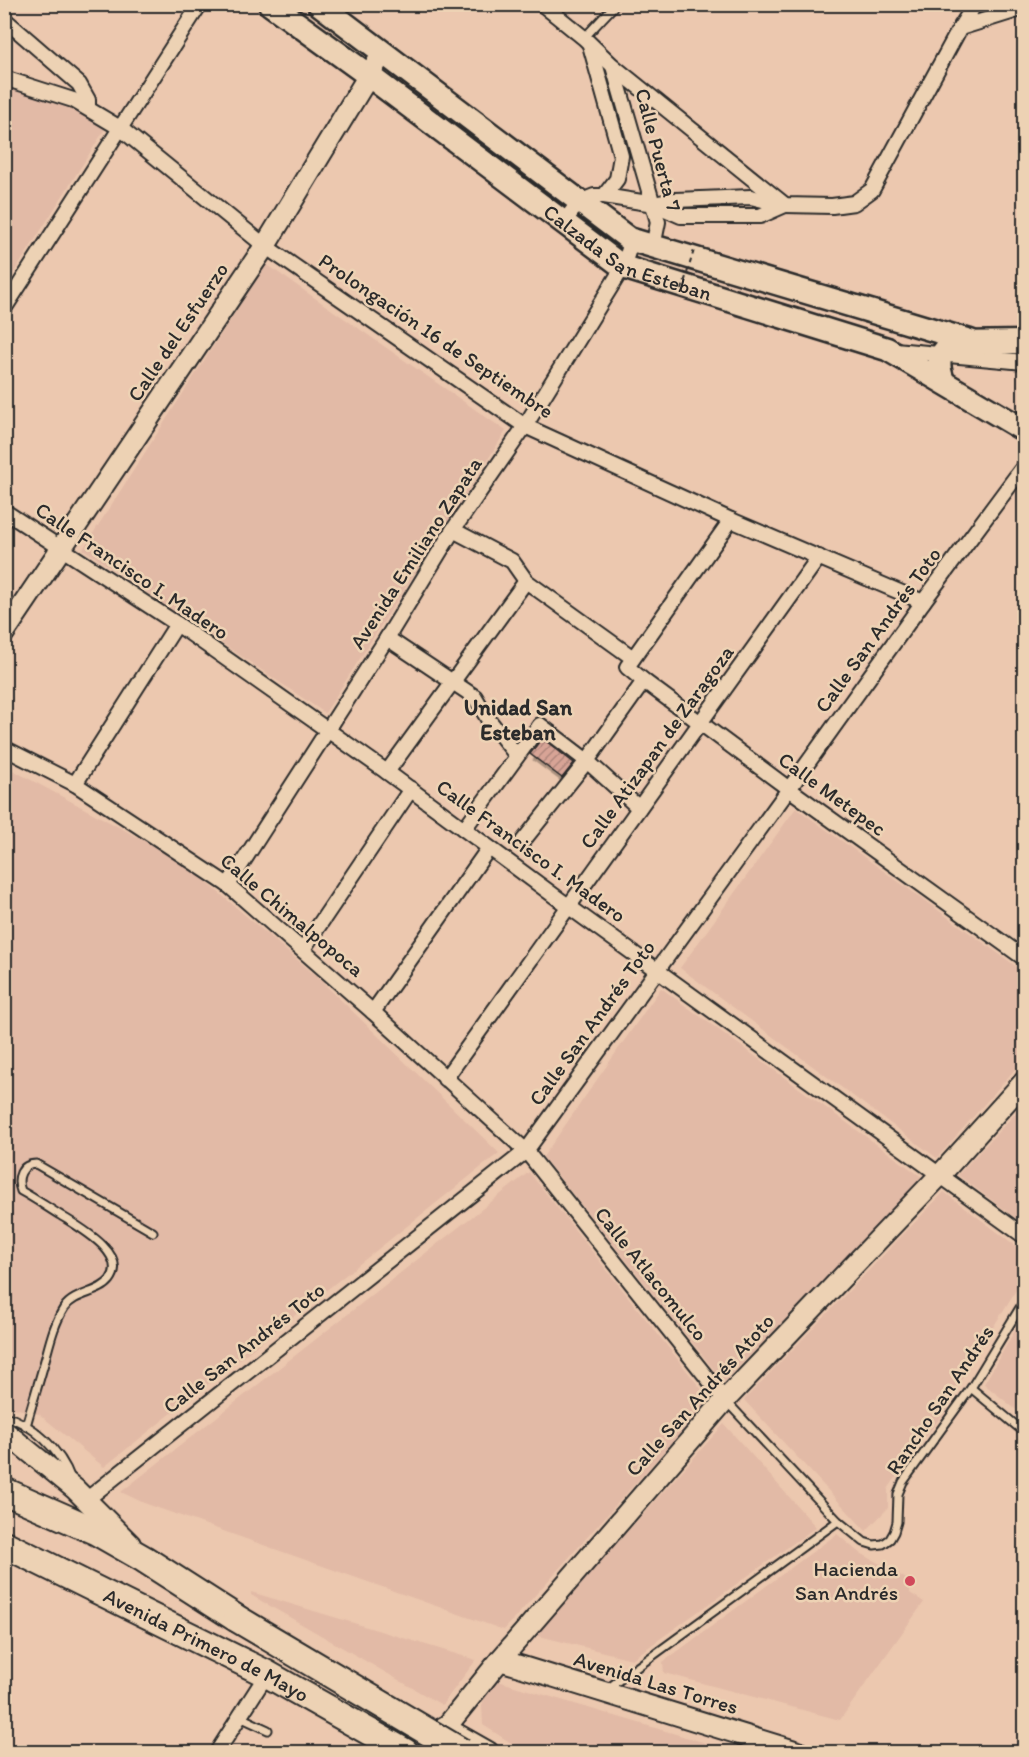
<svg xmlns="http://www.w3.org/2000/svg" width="1029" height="1757" font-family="Itim,sans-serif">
<defs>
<pattern id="building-hatch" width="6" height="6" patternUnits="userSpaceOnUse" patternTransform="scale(1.5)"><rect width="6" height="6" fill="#d8a496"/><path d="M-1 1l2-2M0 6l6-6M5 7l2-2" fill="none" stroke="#af867b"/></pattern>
<filter id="shadow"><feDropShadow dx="3.5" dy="6" stdDeviation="0" flood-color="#0004"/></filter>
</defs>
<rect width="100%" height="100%" fill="#ecc8af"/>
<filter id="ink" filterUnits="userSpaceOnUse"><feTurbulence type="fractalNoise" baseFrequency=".0167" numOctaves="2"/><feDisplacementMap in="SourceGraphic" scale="12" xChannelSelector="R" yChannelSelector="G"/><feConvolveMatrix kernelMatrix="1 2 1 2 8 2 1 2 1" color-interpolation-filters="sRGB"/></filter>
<g filter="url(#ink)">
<!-- built -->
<g fill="#e2baa6">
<path d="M5 86 72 106 105 129 5 287Z"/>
<path d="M266 264 506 431 325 713 83 549Z"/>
<path d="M5 766 182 861 315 975 499 1153 104 1467 39 1414 5 1406Z"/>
<path d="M796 808 1024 972V1059L937 1158 680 968Z"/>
<path d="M661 988 923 1178 724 1382 543 1157Z"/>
<path d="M1024 1104V1224L958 1175Z"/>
<path d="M529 1172 710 1400 504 1630 144 1503 121 1492Z"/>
<path d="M944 1192 1024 1252V1277L952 1394 956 1399 919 1444 888 1489V1508L866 1531 744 1400Z"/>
<path d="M1024 1315V1416L984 1384Z"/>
<path d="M724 1424 816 1527 632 1659 535 1635Z"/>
<path d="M837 1534 857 1551 910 1581V1593L924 1602 840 1720 664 1673 663 1662Z"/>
<path d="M251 1592 476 1660 442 1705 251 1595Z"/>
<path d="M498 1681 736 1752H525L483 1725 482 1706 489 1684Z"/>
</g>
<!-- building -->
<path fill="url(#building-hatch)" stroke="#2b2b2b" stroke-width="1.5" filter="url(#shadow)" d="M542 738 574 763 562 778 530 754Z"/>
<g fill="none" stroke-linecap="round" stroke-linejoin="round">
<!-- lane casing -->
<g stroke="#2b2b2b" stroke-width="11">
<g id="lane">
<path d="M584 38 616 4"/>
<path d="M971 1388 1024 1432"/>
<path d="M727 1402 838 1521 864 1542 874 1545 883 1544 890 1539 894 1532 897 1522 898 1494 903 1482 971 1388 1024 1301"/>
<path d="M4 1416C33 1423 61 1451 71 1479"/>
<path d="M26 1426C32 1404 39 1382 45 1360 50 1342 54 1324 64 1308 75 1292 99 1294 110 1280 130 1254 77 1226 60 1215 47 1207 34 1198 21 1191 16 1178 21 1164 36 1164L153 1232"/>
<path d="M607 1689 838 1521"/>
<path d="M240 1717 268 1730"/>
</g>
</g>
<!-- street casing -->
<g stroke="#2b2b2b" stroke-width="18">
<g id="street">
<path d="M542 4 584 38 613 66 785 205 832 206 854 203 872 190 960 28 975 4"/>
<path d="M4 19 79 84 88 100V108"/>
<path d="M960 28 1024 8"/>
<path d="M590 45 621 156 617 179 604 196"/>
<path d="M613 66 658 222 653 247"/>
<path d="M4 78 73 100 120 128 265 246 525 426 731 520 923 602"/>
<path d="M654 204 675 200 751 197 779 204"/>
<path d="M563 223 579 202 594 196H604L654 204 681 216H760L785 205"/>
<path d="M4 309 200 4"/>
<path d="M895 350 1024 362"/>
<path d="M4 511 177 624 387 772 568 906 1024 1236"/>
<path d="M731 520 627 667 644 681 789 789 1024 958"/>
<path d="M453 530 512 561 526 581 633 658"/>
<path d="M387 638 475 697 488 719 517 756"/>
<path d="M4 748 75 784 228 885 373 1012 526 1151 725 1400"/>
<path d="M387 772 526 581"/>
<path d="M75 784 177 624"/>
<path d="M464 829 540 725 587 761 639 808"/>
<path d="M523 841 587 761 644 681"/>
<path d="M228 885 387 638 453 530 525 426 623 267 632 240"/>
<path d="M303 949 411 789"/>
<path d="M373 1012 489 848"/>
<path d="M445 1079 819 557"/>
<path d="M86 1500 526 1151 789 789 923 602 1024 466"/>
<path d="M217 1752 267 1674"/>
</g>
</g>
<!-- secondary casing -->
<g stroke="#2b2b2b" stroke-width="24">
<g id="secondary">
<path d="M4 633 265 246 383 52"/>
<path d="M4 1431 75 1489 130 1544"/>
<path d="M500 1660 798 1752"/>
<path d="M444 1727 488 1752"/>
<path d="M426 1752 500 1660 725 1400 940 1175 1024 1082"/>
</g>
</g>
<!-- primary casing -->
<g stroke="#2b2b2b" stroke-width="27">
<g id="primary">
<path id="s1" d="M270 4 368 75 623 267 887 349 1024 430"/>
<path d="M319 4 629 239 970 341"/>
<path d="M943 381C937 364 937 352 955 343L1024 342"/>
</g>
</g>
<!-- highway casing -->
<g stroke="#2b2b2b" stroke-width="30">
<g id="highway">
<path d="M4 1491 95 1531 144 1559 236 1618"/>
<path id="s2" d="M4 1544 267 1674 405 1752"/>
</g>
</g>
<!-- lane -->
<use href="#lane" stroke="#edd2b4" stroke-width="7"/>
<!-- street -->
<use href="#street" stroke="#edd2b4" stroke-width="14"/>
<!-- secondary -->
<use href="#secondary" stroke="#edd2b4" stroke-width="20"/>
<!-- primary -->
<use href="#primary" stroke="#edd2b4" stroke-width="22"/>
<!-- highway -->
<use href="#highway" stroke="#edd2b4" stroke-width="26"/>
<!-- highway-bridge casing -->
<g stroke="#2b2b2b" stroke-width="30" stroke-linecap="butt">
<path id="highway-bridge" d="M236 1618 462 1752"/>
</g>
<!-- path-bridge -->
<path stroke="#2b2b2b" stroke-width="2" stroke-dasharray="4.5 4.5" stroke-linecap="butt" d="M682 290 694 250"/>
<!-- highway-bridge -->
<use href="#highway-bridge" stroke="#edd2b4" stroke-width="26"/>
</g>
</g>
<!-- markers -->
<circle fill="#d1495b" stroke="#edd2b4" stroke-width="2" cx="910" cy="1581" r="6"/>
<g text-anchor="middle" stroke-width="5" stroke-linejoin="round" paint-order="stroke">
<!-- street labels -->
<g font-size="21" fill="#2b2b2b" stroke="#edd2b4">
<text transform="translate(658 150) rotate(75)" y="7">Calle Puerta 7</text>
<text dy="7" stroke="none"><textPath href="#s1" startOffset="438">Calzada San Esteban</textPath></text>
<text transform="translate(178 332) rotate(-56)" y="7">Calle del Esfuerzo</text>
<text transform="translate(436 336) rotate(34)" y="7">Prolongación 16 de Septiembre</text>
<text transform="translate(416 553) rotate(-57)" y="7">Avenida Emiliano Zapata</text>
<text transform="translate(132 571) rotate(34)" y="7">Calle Francisco I. Madero</text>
<text transform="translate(878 630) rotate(-54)" y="7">Calle San Andrés Toto</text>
<text transform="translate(657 747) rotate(-54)" y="7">Calle Atizapan de Zaragoza</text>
<text transform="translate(832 794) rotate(36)" y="7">Calle Metepec</text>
<text transform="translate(531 851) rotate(36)" y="7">Calle Francisco I. Madero</text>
<text transform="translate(292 915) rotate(40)" y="7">Calle Chimalpopoca</text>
<text transform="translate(592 1023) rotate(-54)" y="7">Calle San Andrés Toto</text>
<text transform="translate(651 1274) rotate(51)" y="7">Calle Atlacomulco</text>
<text transform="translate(244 1348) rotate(-38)" y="7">Calle San Andrés Toto</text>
<text transform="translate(700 1395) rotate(-48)" y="7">Calle San Andrés Atoto</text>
<text transform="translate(940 1400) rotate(-56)" y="7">Rancho San Andrés</text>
<text dy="7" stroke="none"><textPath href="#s2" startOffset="226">Avenida Primero de Mayo</textPath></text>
<text transform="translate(656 1683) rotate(17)" y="7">Avenida Las Torres</text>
</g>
<!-- poi labels -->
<g font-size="21" fill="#2b2b2b" stroke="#edd2b4" text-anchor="end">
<text x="898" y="1576">Hacienda<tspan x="898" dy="24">San Andrés</tspan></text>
</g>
<!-- neighbourhood labels -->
<g font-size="22" font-weight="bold" fill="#2b2b2b" stroke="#edd2b4">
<text x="518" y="715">Unidad San<tspan x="518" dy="25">Esteban</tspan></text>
</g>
</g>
<!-- margin -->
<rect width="1029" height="1757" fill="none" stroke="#edd2b4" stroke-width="24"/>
<rect x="12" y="12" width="1005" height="1733" fill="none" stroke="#2b2b2b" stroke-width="2" filter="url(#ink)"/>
</svg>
